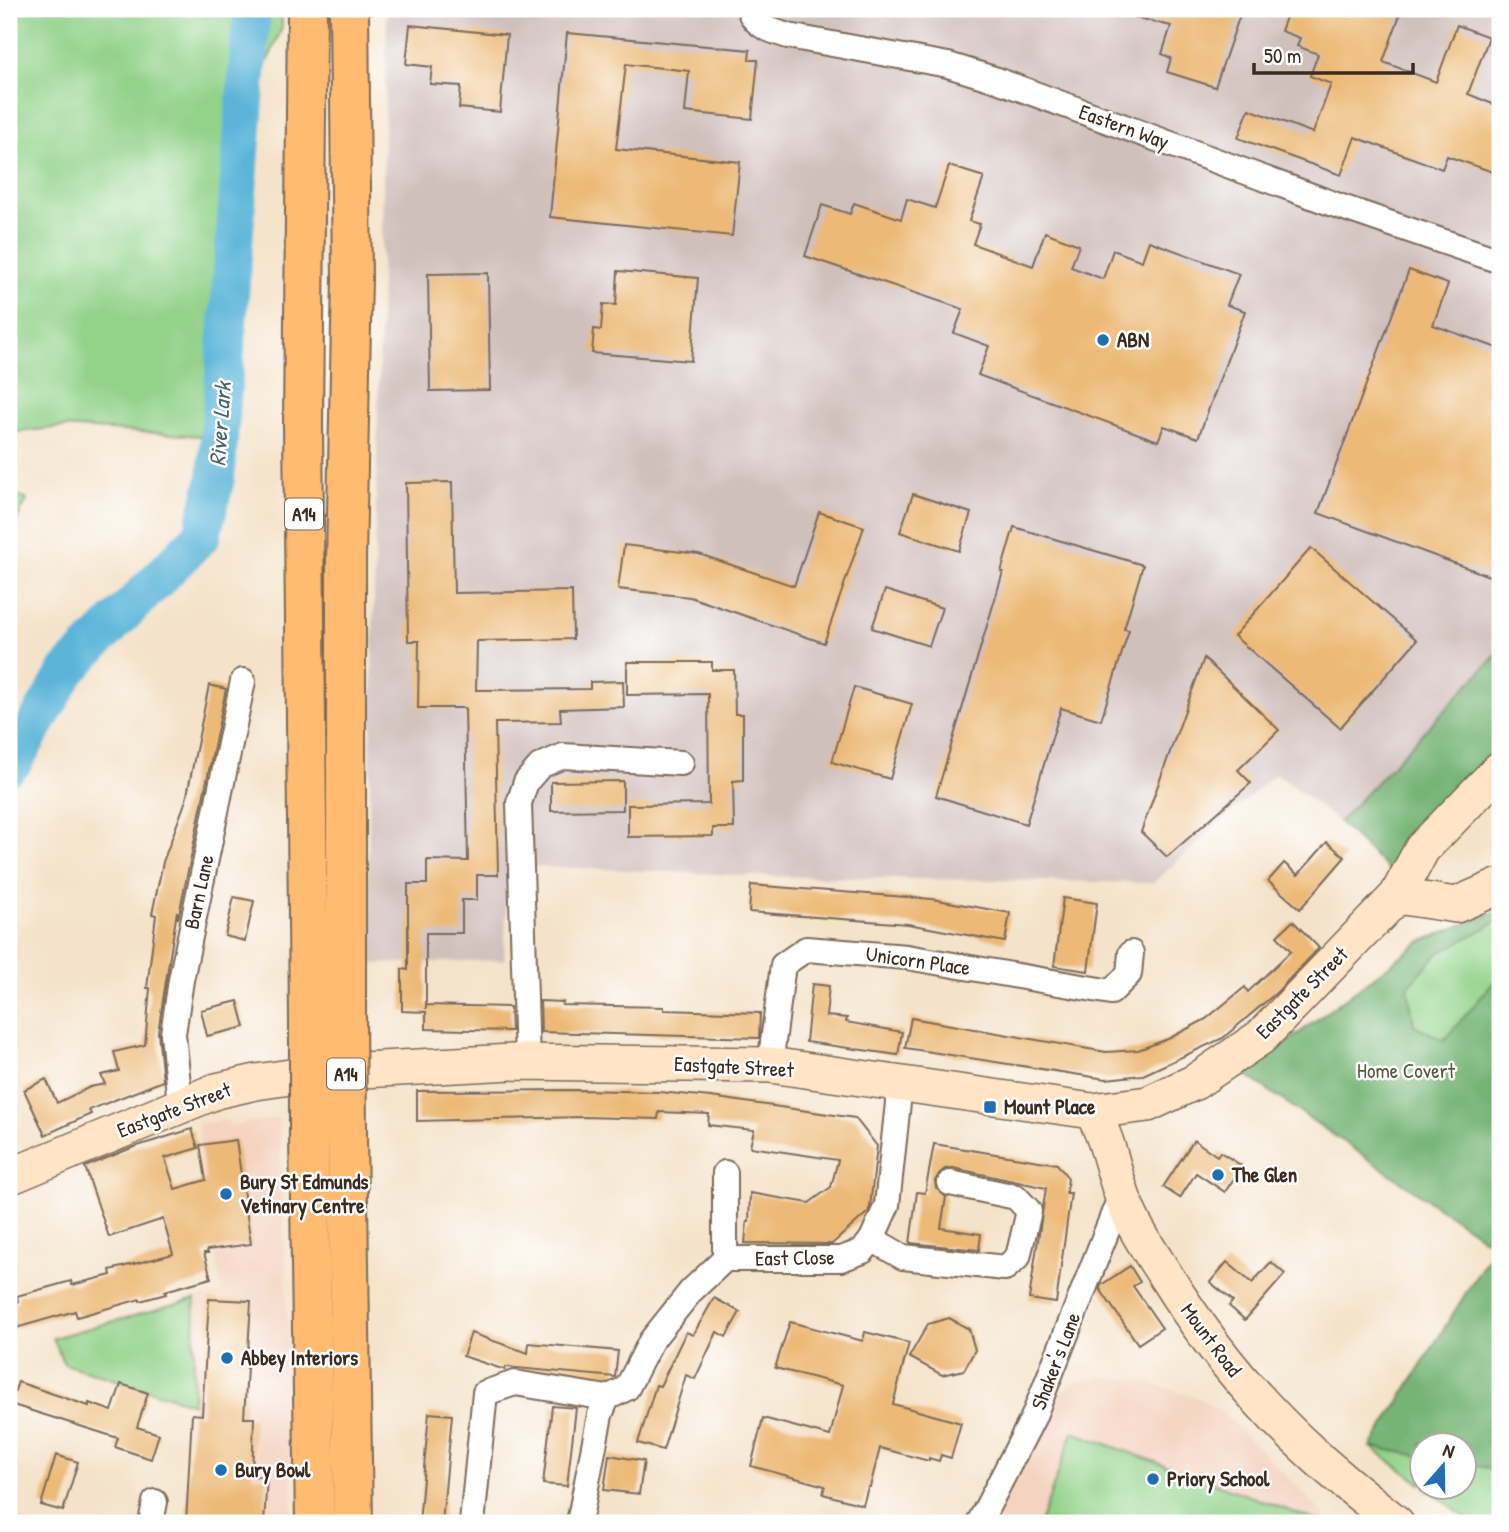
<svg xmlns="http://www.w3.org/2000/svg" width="1509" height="1532" font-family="'Patrick Hand',sans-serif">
<rect width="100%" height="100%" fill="#fff"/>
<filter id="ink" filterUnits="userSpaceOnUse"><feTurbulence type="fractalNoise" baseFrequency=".0143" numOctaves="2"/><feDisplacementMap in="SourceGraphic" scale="14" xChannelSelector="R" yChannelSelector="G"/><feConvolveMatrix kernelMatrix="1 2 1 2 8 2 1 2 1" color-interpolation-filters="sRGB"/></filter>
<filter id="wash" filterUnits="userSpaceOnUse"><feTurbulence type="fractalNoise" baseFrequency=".00686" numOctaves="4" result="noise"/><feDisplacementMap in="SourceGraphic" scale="28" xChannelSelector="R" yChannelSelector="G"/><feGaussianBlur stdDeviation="1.57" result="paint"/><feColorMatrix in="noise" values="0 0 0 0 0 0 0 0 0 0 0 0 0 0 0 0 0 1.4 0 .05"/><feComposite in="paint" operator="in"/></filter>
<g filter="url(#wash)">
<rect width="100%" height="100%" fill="#f4e3ca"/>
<!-- built -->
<g fill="#f4d3c0">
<path d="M279 1118 291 1400 293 1523H186L193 1404 195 1299 222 1292 201 1170 198 1124 225 1120 232 1125Z"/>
<path d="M1102 1377 1148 1382 1198 1398 1224 1413 1332 1523H993L1041 1434 1057 1396 1068 1387 1067 1384Z"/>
</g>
<!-- industrial -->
<path fill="#d0c0bc" d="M387 9H1500V651L1339 822 1276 773 1153 883 761 876 508 865 504 960 366 964Z"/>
<!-- green -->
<g fill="#92d289" stroke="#667e54" stroke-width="2">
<path d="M9 9H282V28L258 83 231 438 62 427 9 433Z"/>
<path d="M9 491 27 500 9 535Z"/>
<path d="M1500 910V1523H1472L1425 1487 1464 1486V1444H1422L1421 1484 1371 1447 1495 1246 1245 1074 1420 942Z"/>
<path d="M195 1299 193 1404 64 1364 53 1338Z"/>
<path d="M1073 1432 1321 1522 1320 1523H1040Z"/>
</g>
<!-- forest -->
<g fill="#75b475" stroke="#586f4a" stroke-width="2">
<path d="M1500 651V750L1391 872 1339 822Z"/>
<path d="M1500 910V920L1437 954 1408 987 1414 1025 1444 1040 1500 975V1470L1464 1464V1444H1422L1421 1456 1371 1447 1495 1246 1245 1074 1420 942Z"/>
</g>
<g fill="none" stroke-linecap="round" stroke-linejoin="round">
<!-- river -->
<path stroke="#5cb5d9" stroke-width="38" d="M9 766 14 761 67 671 202 535 216 478 252 9"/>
</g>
<g id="blocks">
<!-- building -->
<g fill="#ecb976">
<path d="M1127 9H1242L1215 87 1167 72 1171 58 1162 54 1171 26 1126 15Z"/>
<path d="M1289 9H1402L1383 62 1436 82 1457 25 1489 37 1468 94 1500 107V161L1496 173 1447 156 1442 169 1355 137 1341 175 1238 138 1249 109 1313 133 1331 84 1310 76 1318 54 1297 46 1300 38 1281 31Z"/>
<path d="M410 25 507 35 500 112 459 108 461 86 430 84 432 67 406 64Z"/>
<path d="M567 33 750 50 749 60H758L752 119 685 112 689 71 626 64 616 149 740 162 732 236 550 217Z"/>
<path d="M949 166 984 177 969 221 980 224 973 244 1033 266 1045 232 1079 245 1071 267 1103 279 1113 250 1142 261 1149 241 1239 274 1227 305 1245 311 1198 438 1164 426 1158 441 978 375 989 346 954 333 963 309 805 256 822 205 850 214 854 203 901 219 907 199 935 208Z"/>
<path d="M1409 270 1448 284 1433 325 1500 349V580L1318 513Z"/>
<path d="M618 271 698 278 691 361 592 353 594 329 601 330 603 304 616 305Z"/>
<path d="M488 273 490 390 430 391 428 274Z"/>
<path d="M452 482 454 593 572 591 573 639 477 641 476 690 590 689V682L623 681 624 707 560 709 561 722 495 723 498 875H477V900H462V933H426V1009V1005L510 1007 511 1031 426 1029V1012L402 1011V969L408 970V884H427V860L468 861 465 708H418L419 641H408L406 483Z"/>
<path d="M913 494 971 513 959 551 900 532Z"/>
<path d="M819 512 864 527 824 643 690 597 618 589 624 545 699 554 794 586Z"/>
<path d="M1014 527 1143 565 1124 629 1129 630 1101 720 1061 708 1026 824 936 796 1003 572H1001Z"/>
<path d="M1311 548 1417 640 1340 728 1234 636Z"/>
<path d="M885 590 942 608 929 646 872 628Z"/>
<path d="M1204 658 1279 730 1238 770 1251 783 1167 857 1141 832Z"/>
<path d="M627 662H712V670H734L735 714H743V780L733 781 734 828H713V836L628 837V805L709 804 708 694 627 695Z"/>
<path d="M209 685 226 689 178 919 177 911 158 1032 163 1081 89 1110 91 1114 45 1135 24 1090 46 1079 57 1103 90 1087 105 1084 101 1075 119 1071 114 1052 145 1045 150 988H147L156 915 152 914 163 862 186 800Z"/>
<path d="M854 687 912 704 890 779 832 762Z"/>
<path d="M623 781V810L551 811V782Z"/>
<path d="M1327 842 1345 857 1300 909 1268 881 1284 863 1298 875Z"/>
<path d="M751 885 932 899 1010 913 1005 942 908 924 749 912Z"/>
<path d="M234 897 254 901 245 941 225 936Z"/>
<path d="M1063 898 1097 903 1088 971 1054 966Z"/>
<path d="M1293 921 1319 948 1276 993 1223 1038 1143 1075 1106 1079 905 1048 911 1018 1106 1052 1138 1050 1168 1039 1206 1019 1245 987 1248 992 1291 951 1277 936Z"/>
<path d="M812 984 829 986 826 1016 847 1018 846 1022 902 1032 898 1055 806 1042Z"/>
<path d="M238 1001 245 1027 207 1036 201 1010Z"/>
<path d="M540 1001 563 1002 562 1005 664 1007V1010L760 1013 759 1038 541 1032Z"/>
<path d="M581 1090 659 1092 711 1097 855 1118 877 1146 870 1207 868 1212 832 1244 745 1243 747 1222H749L750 1193 809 1203 831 1187 838 1160 750 1147 754 1130 708 1125 709 1114 659 1112 658 1119 582 1117 417 1121V1091Z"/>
<path d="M192 1129 198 1148 165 1158 175 1189 206 1180 200 1145 236 1140 251 1244 207 1250 208 1253H204L211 1278 165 1291 166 1294 140 1301V1299L77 1317 75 1311 9 1330V1305L18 1302 17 1296 71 1281 72 1285 111 1275 110 1270 173 1254 163 1219 109 1237 85 1167 134 1147Z"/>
<path d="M1194 1140 1217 1156 1220 1152 1242 1166 1225 1192 1196 1173 1180 1198 1163 1187Z"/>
<path d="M934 1144 1057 1164 1068 1178 1066 1193H1071L1056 1303 1029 1299 1046 1188 953 1168 945 1169 939 1174 935 1181 936 1188 946 1197 941 1228 981 1234 979 1250 910 1243 917 1192 925 1193Z"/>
<path d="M1227 1262 1252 1283 1271 1262 1285 1274 1245 1320 1229 1306 1233 1301 1210 1282Z"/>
<path d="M1130 1266 1140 1282 1133 1286 1162 1328 1138 1344 1100 1289 1101 1285Z"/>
<path d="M714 1298 740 1312 726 1337 717 1332 695 1379 686 1375 663 1450 638 1443 656 1385 660 1386 686 1332 693 1335Z"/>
<path d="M209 1299 251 1301 244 1418H254L252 1476 267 1477 264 1523H186L192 1414 202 1415Z"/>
<path d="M949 1318 969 1329 975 1350 964 1370 942 1375 909 1357 928 1324Z"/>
<path d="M790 1322 863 1341 865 1332 909 1343 893 1404 961 1423 951 1458 941 1455 939 1461 929 1458V1461L880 1448 870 1487H868L863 1505 823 1494 825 1486 751 1466 763 1418 830 1436 843 1385 775 1368Z"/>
<path d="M471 1333 528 1353 529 1343 618 1351 615 1377 506 1367 505 1370 463 1356Z"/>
<path d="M18 1382 89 1406V1403L112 1411 121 1384 148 1393 137 1427 159 1434 151 1459 115 1447 118 1438 10 1404Z"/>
<path d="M552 1406 576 1408 567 1486 543 1484Z"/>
<path d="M429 1413 452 1415 442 1523H419Z"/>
<path d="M56 1455 78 1462 63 1511 41 1505Z"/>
<path d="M609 1455 644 1461 639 1494 604 1490Z"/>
</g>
</g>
</g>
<g filter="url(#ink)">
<use href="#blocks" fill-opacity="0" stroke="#7c6b5a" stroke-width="2"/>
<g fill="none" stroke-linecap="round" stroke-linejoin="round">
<!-- street casing -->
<g stroke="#7c6b5a" stroke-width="28">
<g id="street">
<path d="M749 9C754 26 772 31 788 36L948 65 997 80 1336 205 1500 261"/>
<path d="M527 1062 519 803 526 782 540 766 563 756 681 763"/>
<path d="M770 1065 783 965 806 949 907 957 1111 992 1129 974 1131 953"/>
<path d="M180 1104 173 1034 181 980 243 681"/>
<path d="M872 1239 903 1257 1005 1268 1018 1257 1029 1211 1016 1197 950 1183"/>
<path d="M725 1259V1173"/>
<path d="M151 1523 155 1502"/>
<path d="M472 1523 485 1393 515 1383 607 1398"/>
<path d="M579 1523 600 1415 607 1398 627 1388 651 1341 691 1291 725 1259H841L863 1251 872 1239 887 1205 900 1084"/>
<path d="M979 1523 1033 1418 1121 1195"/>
</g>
</g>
<!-- secondary casing -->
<g stroke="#7c6b5a" stroke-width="38">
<g id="secondary">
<path d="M1397 896 1456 905 1500 886"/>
<path d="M1092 1111C1111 1144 1114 1181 1130 1216 1139 1236 1153 1256 1165 1275 1206 1341 1256 1403 1314 1455 1340 1479 1369 1501 1396 1523"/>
<path d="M9 1177 216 1091 256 1082 324 1072 512 1062 770 1065 1092 1111 1148 1104 1195 1082 1261 1037 1397 896 1422 849 1500 769"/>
</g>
</g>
<!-- highway casing -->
<g stroke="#7c6b5a" stroke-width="42">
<g id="highway">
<path d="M307 9 303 423 309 1018"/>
<path d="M346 1013V558L352 279 349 9"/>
<path d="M309 1135 315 1523"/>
<path d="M347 1135 353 1523"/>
</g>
</g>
<!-- street -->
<use href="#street" stroke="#fff" stroke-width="24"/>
<!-- secondary -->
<use href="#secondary" stroke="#ffe4c6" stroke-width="35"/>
<!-- highway -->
<use href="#highway" stroke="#ffbb71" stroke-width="38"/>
<!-- highway-bridge casing -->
<g stroke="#7c6b5a" stroke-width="42" stroke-linecap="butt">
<g id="highway-bridge">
<path d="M346 1013 347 1135"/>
<path d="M309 1018V1135"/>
</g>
</g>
<!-- highway-bridge -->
<use href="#highway-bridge" stroke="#ffbb71" stroke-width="38"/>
</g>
</g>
<!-- markers -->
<g fill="#1f6fb2" stroke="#fff" stroke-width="2.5">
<circle cx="1103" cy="340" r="7"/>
<rect x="983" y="1100" width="14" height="14" rx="3.5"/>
<circle cx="1218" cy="1175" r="7"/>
<circle cx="226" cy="1194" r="7"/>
<circle cx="227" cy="1358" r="7"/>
<circle cx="221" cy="1470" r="7"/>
<circle cx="1153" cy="1479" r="7"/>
</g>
<g text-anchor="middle" stroke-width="5" stroke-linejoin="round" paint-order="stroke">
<!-- shield labels -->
<g fill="#fff" stroke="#766a62" stroke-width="2">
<rect x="285" y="498.5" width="38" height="31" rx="5"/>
<rect x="327" y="1058.5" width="38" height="31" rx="5"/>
</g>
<g font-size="19" font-weight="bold" fill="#3b2a1e">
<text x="304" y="521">A14</text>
<text x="346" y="1081">A14</text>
</g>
<!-- street labels -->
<g font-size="21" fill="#3b2a1e" stroke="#fff">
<text transform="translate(1124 127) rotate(20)" y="7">Eastern Way</text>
<text transform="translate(199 892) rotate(-78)" y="7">Barn Lane</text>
<text transform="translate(918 961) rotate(8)" y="7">Unicorn Place</text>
<text transform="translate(1302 993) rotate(-45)" y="7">Eastgate Street</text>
<text transform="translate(734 1067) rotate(3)" y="7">Eastgate Street</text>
<text transform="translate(174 1110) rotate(-21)" y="7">Eastgate Street</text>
<text transform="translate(795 1258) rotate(-1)" y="7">East Close</text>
<text transform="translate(1211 1340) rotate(53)" y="7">Mount Road</text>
<text transform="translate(1056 1361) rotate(-69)" y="7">Shaker's Lane</text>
</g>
<!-- poi labels -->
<g font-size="21" font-weight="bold" fill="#3b2a1e" stroke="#fff" text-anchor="start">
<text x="1117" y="347">ABN</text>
<text x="1004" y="1114">Mount Place</text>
<text x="1232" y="1182">The Glen</text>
<text x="240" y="1189">Bury St Edmunds<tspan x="240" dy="24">Vetinary Centre</tspan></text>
<text x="241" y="1365">Abbey Interiors</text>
<text x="235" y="1477">Bury Bowl</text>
<text x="1167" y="1486">Priory School</text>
</g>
<!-- park labels -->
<g font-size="21" fill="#555c3e" stroke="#fff">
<text x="1406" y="1078">Home Covert</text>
</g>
<!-- water labels -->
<g font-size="23" font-style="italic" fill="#486269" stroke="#fff">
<text transform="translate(220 424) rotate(-86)" y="8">River Lark</text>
</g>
</g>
<!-- margin -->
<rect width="1509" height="1532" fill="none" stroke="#fff" stroke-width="35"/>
<!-- north arrow -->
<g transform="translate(1443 1466) rotate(20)"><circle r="33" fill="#ffffff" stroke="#b1aaa5" stroke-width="2"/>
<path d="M0-5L12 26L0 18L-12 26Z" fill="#1f6fb2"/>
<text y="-10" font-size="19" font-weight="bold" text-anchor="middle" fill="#3b2a1e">N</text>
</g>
<!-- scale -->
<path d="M1254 63v10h159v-10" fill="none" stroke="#3b2a1e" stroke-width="3.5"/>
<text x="1264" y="63" font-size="21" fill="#3b2a1e" stroke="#ffffff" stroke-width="5" paint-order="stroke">50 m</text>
</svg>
